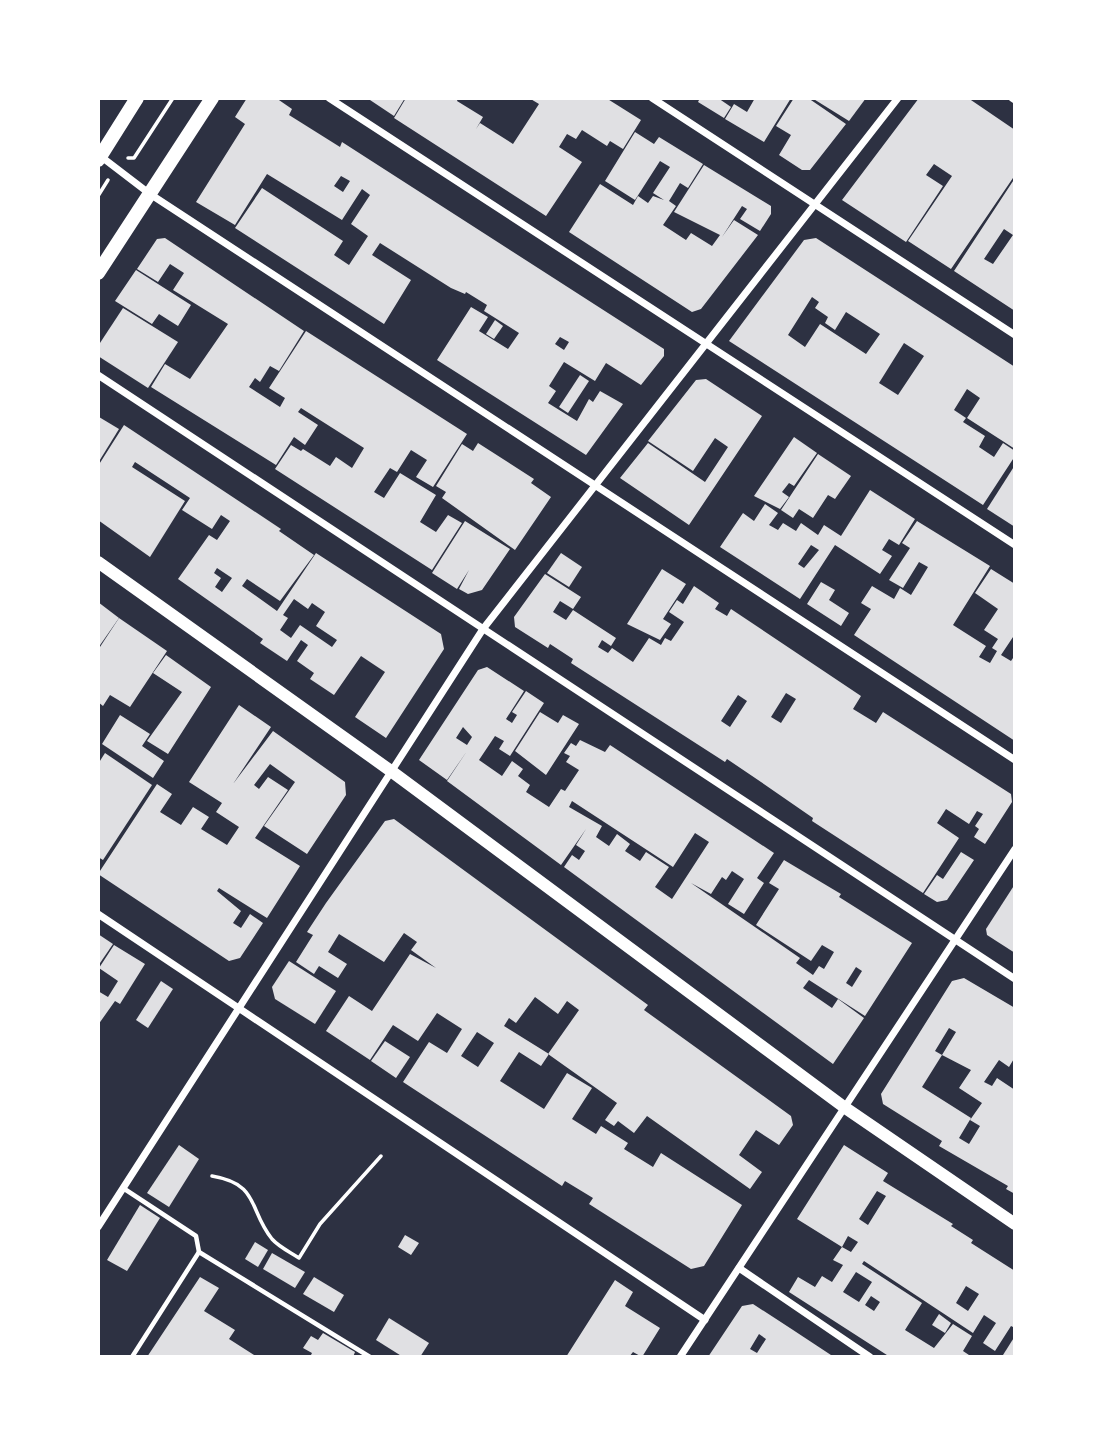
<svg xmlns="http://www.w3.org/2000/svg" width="1113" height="1455" font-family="'IBM Plex Sans',sans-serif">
<rect width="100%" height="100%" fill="#2d3142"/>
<!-- building -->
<g fill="#e0e0e3" fill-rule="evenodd">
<path d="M247 98H276L292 109 289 115 340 147 342 142 664 349V356L641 385 606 363 595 381 564 362 549 386 556 391 548 403 577 421 589 399 593 402 600 391 623 404 586 455 437 360 471 307 488 317 479 331 508 349 519 333 484 311 487 305 466 292 465 294 451 288 380 243 372 255 411 280 384 324 235 228 262 188 343 241 334 255 349 265 368 236 351 224 370 195 362 189 342 220 267 174 235 225 196 202 245 124 235 117ZM341 176 350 181 343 192 334 186ZM560 337 569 342 564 350 555 344Z"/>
<path d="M367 98H405L394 116Z"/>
<path d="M406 98H458L457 101 483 117 476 129 480 123 513 144 539 104 529 98H606L641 120 623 149 610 141 607 146 582 130 576 139 567 134 559 147 582 162 546 216 394 118Z"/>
<path d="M700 98H718L731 107 724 118 698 102Z"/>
<path d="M755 98H791L764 142 725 119 734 104 747 112Z"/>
<path d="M794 98H808L846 124 810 170H802L779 155 791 135 776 126Z"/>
<path d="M812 98H866L849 121Z"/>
<path d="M919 98H968L1015 130V175L951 269 908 241 952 176 934 164 926 175 943 186 906 242 842 200Z"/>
<path d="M635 132 654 144 659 137 703 164 688 188 680 183 669 201 676 206 663 225 686 240 691 233 712 246 720 235 674 212 704 165 771 206V214L760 231 740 219 747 209 742 206 722 237 734 220 758 235 701 309 692 312 569 232 600 184 633 205 638 196 648 203 653 196 664 200 653 193 670 167 660 161 635 200 605 181Z"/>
<path d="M1015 178V311L954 271ZM1004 229 1013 235 993 264 984 259Z"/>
<path d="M165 238 304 331 279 371 270 366 260 382 255 378 249 387 280 407 285 398 269 388 306 331 467 434 433 487 416 477 427 460 411 450 397 472 390 468 374 492 384 498 400 473 436 495 420 522 436 532 448 515 462 523 432 570 275 469 291 445 301 451 303 449 330 466 336 457 352 468 364 448 301 408 298 412 318 425 305 445 294 437 276 465 151 387 165 364 190 379 228 324 173 290 184 273 170 264 158 282 137 269 157 239Z"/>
<path d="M816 238 1015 367V449L967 418 980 398 967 389 954 410 966 418 963 422 985 436 979 447 994 457 1003 443 1015 451V456L983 505 729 341 804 240ZM812 297 819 302 815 308 828 317 825 323 835 330 846 312 880 334 866 354 820 324 805 347 788 335ZM904 343 924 356 898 395 879 383Z"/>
<path d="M136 270 191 305 178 326 159 314 152 324 115 301Z"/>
<path d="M123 308 178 342 148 388 98 356V346Z"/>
<path d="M495 320 503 326 494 339 486 334Z"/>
<path d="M580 375 589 381 568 413 559 407Z"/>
<path d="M706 379 762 416 689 525 620 478 648 443 705 482 728 447 715 438 693 471 648 441 696 380Z"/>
<path d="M99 417 119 429 98 463V419Z"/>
<path d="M124 425 281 529 279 531 314 555 280 601 247 579 242 586 277 611 316 553 441 634 444 649 386 738 355 717 385 672 361 656 334 695 310 679 314 673 297 661 308 645 301 640 287 661 260 643 263 639 178 579 209 535 217 540 230 521 221 515 212 529 182 510 190 498 135 462 132 467 185 501 150 557 98 520V466ZM217 568 232 578 222 592 215 587 221 578 214 573ZM294 599 308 609 312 603 325 612 316 626 337 640 332 647 300 625 291 638 280 630 288 618 283 615Z"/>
<path d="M794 437 817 453 794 486 789 483 782 492 789 497 780 509 754 496Z"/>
<path d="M478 443 534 479 531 483 551 497 515 550 442 498 446 492 436 486 462 444 473 451Z"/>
<path d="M818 454 851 476 835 499 828 495 813 518 799 509 793 518 781 510Z"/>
<path d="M1015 465V527L987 509Z"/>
<path d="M870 490 915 519 899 545 889 539 882 550 892 556 880 574 835 545 800 599 720 547 743 513 754 521 765 504 778 513 769 525 778 530 783 523 796 531 801 523 818 535 824 525 841 536ZM811 545 819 550 804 568 798 564Z"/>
<path d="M465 521 510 549 482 590 468 594 459 589 469 570 457 589 432 573Z"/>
<path d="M917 521 990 566 953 625 986 646 979 657 990 663 997 651 992 648 998 639 984 630 998 609 975 593 991 569 1015 584V634L1001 655 1011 661 1015 655V741L854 635 871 609 861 603 872 586 894 599 900 588 911 595 928 567 919 562 903 588 889 580 910 548 902 543Z"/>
<path d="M561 553 582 567 569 587 547 573Z"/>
<path d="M662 569 686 584 663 619 671 624 660 640 627 624Z"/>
<path d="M545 574 581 597 573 609 560 601 553 612 566 620 573 610 616 638 611 646 602 640 598 647 608 653 612 648 633 662 649 638 661 645 665 638 671 641 684 622 669 612 677 600 683 604 694 586 719 603 715 609 727 616 731 609 861 696 853 709 876 723 883 712 1011 794 1012 802 985 844 974 837 979 829 975 826 983 814 977 811 969 824 946 809 937 823 959 838 923 893 812 821 813 818 761 782 727 759 725 762 571 663 573 659 550 644 548 648 515 627 514 617ZM786 693 796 699 781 723 771 717ZM738 695 747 701 730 727 721 721Z"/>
<path d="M821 582 835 590 829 600 849 613 841 626 807 604Z"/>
<path d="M98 602 119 618 98 648Z"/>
<path d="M119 618 167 651 130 707 110 695 103 706 98 702V650Z"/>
<path d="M166 655 211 687 168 754 147 741 182 692 153 673Z"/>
<path d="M487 667 524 691 506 719 512 723 517 715 512 712 526 691 544 703 510 756 499 749 504 741 495 736 479 760 502 776 512 761 523 769 518 776 530 785 526 792 549 807 561 789 565 791 579 770 566 762 570 756 564 753 571 743 576 746 580 740 605 752 610 745 774 853 757 878 764 883 744 914 728 904 744 879 732 871 726 880 722 877 711 894 691 883 800 958 796 963 813 975 819 966 824 969 834 952 822 945 811 961 756 925 779 889 769 883 784 860 841 894 839 897 912 943 865 1016 809 980 803 988 832 1008 838 999 864 1018 833 1064 564 867 572 855 579 860 585 851 576 845 586 829 561 865 447 781 467 751 447 780 419 760 478 670ZM463 727 472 737 467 745 456 738ZM572 801 673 867 695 833 709 842 672 899 655 887 669 867 646 852 640 861 625 851 630 844 617 834 609 846 596 837 602 826 569 807ZM856 967 862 971 852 987 846 983Z"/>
<path d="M239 705 271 727 233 784 273 731 345 782 346 795 307 854 264 826 295 782 270 764 254 785 259 789 268 777 288 790 255 838 300 866 267 918 219 888 217 891 241 911 233 923 241 928 250 914 263 923 240 958 229 961 98 874 157 784 172 794 160 812 181 825 193 807 209 817 201 829 227 845 239 827 216 812 222 803 189 782Z"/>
<path d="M540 712 558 723 563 715 579 724 546 775 515 751Z"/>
<path d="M120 715 150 734 142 746 164 761 153 778 102 744Z"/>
<path d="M105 753 152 785 103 860 98 857V764Z"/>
<path d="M394 819 648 1005 644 1010 791 1116 793 1125 779 1145 756 1130 739 1155 762 1172 750 1189 647 1116 634 1133 618 1121 614 1126 605 1120 617 1103 548 1054 579 1010 567 1001 558 1014 535 997 516 1023 509 1018 504 1026 549 1054 541 1066 519 1052 500 1081 544 1109 567 1073 592 1088 572 1119 596 1134 601 1126 628 1143 624 1149 653 1167 661 1153 742 1205 704 1266 691 1269 589 1204 593 1198 565 1181 562 1186 403 1082 429 1042 447 1053 462 1029 437 1013 418 1041 393 1025 370 1060 326 1031 349 996 372 1011 410 954 436 968 411 950 417 942 404 933 384 962 339 934 328 952 347 964 338 978 319 966 314 974 296 962 313 935 307 932 326 903 385 821ZM477 1032 494 1043 478 1067 461 1056Z"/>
<path d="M961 852 974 860 947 900 937 902 924 894 937 875 943 879Z"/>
<path d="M1015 884V953L987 935 986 929Z"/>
<path d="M98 934 113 944 98 966Z"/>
<path d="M114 945 145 964 120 1004 115 1001 98 1025V991L108 997 118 981 99 968Z"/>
<path d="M289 961 336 991 315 1024 275 999 272 987Z"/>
<path d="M964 978 1015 1008V1057L1009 1067 999 1060 984 1082 992 1086 997 1078 1015 1090V1194L1006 1189 1008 1186 939 1146 942 1141 883 1104 881 1094 952 981ZM949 1028 956 1032 942 1055 971 1070 959 1088 982 1103 970 1120 980 1126 969 1144 959 1138 971 1118 922 1087 942 1055 935 1051Z"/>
<path d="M161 981 173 989 148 1028 136 1020Z"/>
<path d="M385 1041 410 1057 396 1078 371 1061Z"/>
<path d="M179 1145 199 1159 169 1207 147 1193Z"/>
<path d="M844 1145 888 1173 883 1181 953 1224 951 1226 973 1240 971 1243 1015 1271V1328L1011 1326 995 1351 983 1343 996 1323 984 1315 973 1333 864 1261 862 1264 922 1303 905 1330 934 1348 953 1324 972 1336 963 1351 972 1357H890L789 1292 798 1277 815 1287 822 1276 832 1282 843 1265 833 1260 842 1247 851 1252 858 1242 848 1236 842 1247 797 1219ZM877 1191 886 1196 868 1225 859 1219ZM856 1272 872 1282 859 1302 843 1292ZM966 1286 979 1294 968 1311 956 1303ZM871 1296 880 1302 874 1311 865 1305Z"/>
<path d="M140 1205 160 1218 127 1271 107 1260Z"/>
<path d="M405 1235 419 1243 411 1255 398 1247Z"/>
<path d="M255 1242 268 1250 258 1267 245 1259Z"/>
<path d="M272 1253 305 1272 295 1288 263 1269Z"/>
<path d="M200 1277 219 1288 204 1311 235 1330 229 1339 257 1357H147Z"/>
<path d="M314 1277 344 1295 334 1312 303 1294Z"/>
<path d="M615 1280 633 1292 625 1306 660 1328 642 1357 633 1352 629 1357H566Z"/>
<path d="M753 1304 790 1328 834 1357H708L742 1306ZM759 1334 766 1339 757 1353 750 1349Z"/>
<path d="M939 1314 951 1323 945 1333 932 1325Z"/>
<path d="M389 1318 429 1343 420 1357H403L376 1340Z"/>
<path d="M323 1333 355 1352 353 1357H310L312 1353 303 1348 311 1336 318 1340Z"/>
<path d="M1015 1336V1357H1006L1003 1355Z"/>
</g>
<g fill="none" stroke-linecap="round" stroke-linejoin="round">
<!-- path -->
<g stroke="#fff" stroke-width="3.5">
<path d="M128 158H134L173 98"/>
<path d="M98 196 108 180"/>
<path d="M212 1176C260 1184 248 1209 272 1239 279 1247 290 1252 299 1258L320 1224 381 1156"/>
</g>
<!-- service -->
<g stroke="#fff" stroke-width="4.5">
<path d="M123 1188 196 1236 199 1252 132 1357"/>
<path d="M199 1252 370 1357"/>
</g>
<!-- minor -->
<g stroke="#fff" stroke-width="7">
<path d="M329 98 1015 545"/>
<path d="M652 98 1015 335"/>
<path d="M1012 98 1015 100"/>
<path d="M99 155 150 194 1015 760"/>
<path d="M98 375 1015 979"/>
<path d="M98 914 705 1320"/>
<path d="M98 1227 483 629 898 98"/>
<path d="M739 1268 870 1357"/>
<path d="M680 1357 1015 849"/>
</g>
<!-- secondary -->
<path stroke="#fff" stroke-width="12" d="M98 562 391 771 844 1107 1015 1224"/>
<!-- primary -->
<g stroke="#fff" stroke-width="14">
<path d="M98 160 137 98"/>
<path d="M98 273 212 98"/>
</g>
</g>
<!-- border -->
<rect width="1113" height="1455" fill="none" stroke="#ffffff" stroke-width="200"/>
</svg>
